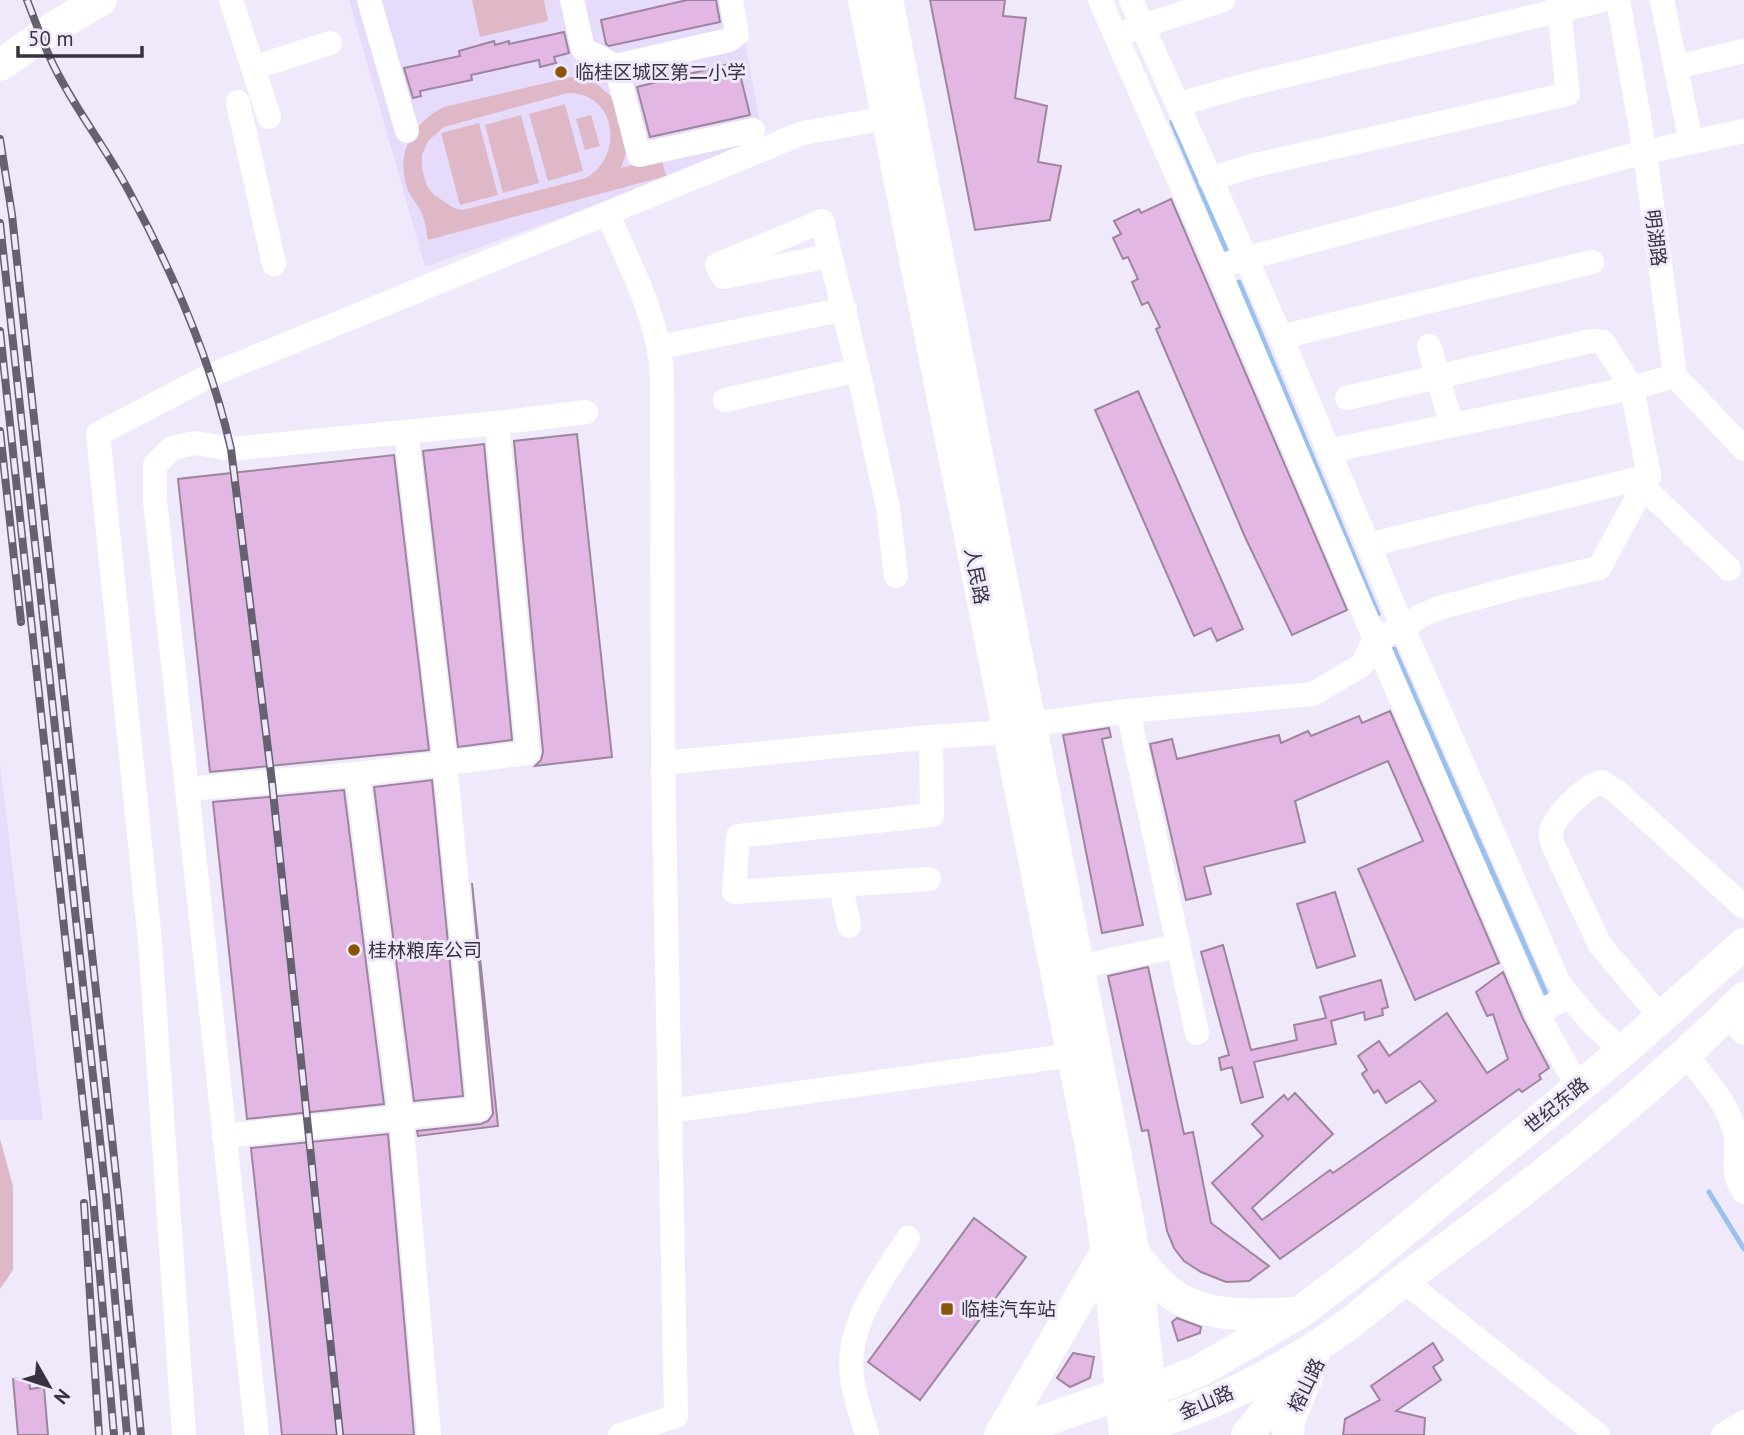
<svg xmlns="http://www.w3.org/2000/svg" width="1744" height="1435" font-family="'PT Sans','Noto Sans SC',sans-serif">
<rect width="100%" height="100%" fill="#f0e9fc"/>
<!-- built -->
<g fill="#e7dbfb">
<path d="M349 0H737L764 144 425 267Z"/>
<path d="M0 764 43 1120H0Z"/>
</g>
<!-- green -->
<g fill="#dfb8c8" fill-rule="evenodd">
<path d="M472 0H544L548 21 480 37Z"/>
<path d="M571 77H581L597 84 616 101 626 153 621 168 661 157 666 176 428 240C426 231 425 216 419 208 414 200 408 194 406 184 396 151 415 121 444 107ZM568 93C615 92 626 154 586 178L463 210 454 208 434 195 427 186 422 169V155L428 141 444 127Z"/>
<path d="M565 104 583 171 548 181 529 114Z"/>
<path d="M521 115 539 183 503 193 485 125Z"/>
<path d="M591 115 600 146 585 150 576 119Z"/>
<path d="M479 123 498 195 460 205 441 133Z"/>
<path d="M0 1139 13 1186V1270L0 1289Z"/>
</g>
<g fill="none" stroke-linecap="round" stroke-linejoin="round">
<!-- stream -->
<g stroke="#9ac1ee" stroke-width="5">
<path d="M1172 122 1228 254"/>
<path d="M1239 282 1378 614"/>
<path d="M1394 649 1548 998"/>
<path d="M1709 1192 1744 1249"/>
</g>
</g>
<!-- building -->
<g fill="#e3b7e3" stroke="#9e859e" stroke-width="2">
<path d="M687 0H716L720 22 609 46 606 44 601 20Z"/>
<path d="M930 0H1005L1003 16 1026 18 1015 98 1047 106 1038 162 1061 166 1050 220 975 230Z"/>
<path d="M564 32 569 53 554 57 556 63 540 67 539 60 471 75 472 80 420 91 421 96 413 98 404 68 460 56 459 51 494 41 495 45 509 41V44Z"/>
<path d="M737 62 750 115 650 137 637 87Z"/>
<path d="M1171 199 1347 610 1292 635 1245 537 1156 329 1160 327 1148 302 1142 305 1132 282 1138 279 1128 257 1123 259 1113 238 1121 234 1114 221 1139 209 1141 213Z"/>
<path d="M1138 391 1243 629 1217 641 1211 628 1194 636 1095 410Z"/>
<path d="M577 434 612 757 535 766 541 760 543 752 514 441Z"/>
<path d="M484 444 512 740 458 747 423 451Z"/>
<path d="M394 455 429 750 210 772 178 479Z"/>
<path d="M1390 711 1499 963 1415 1000 1358 869 1423 841 1388 761 1295 801 1305 842 1204 867 1211 894 1186 900 1150 744 1172 739 1177 759 1279 735 1281 743 1308 731 1311 736 1359 716 1362 723Z"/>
<path d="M1109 728 1111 737 1102 739 1143 925 1102 933 1063 735Z"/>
<path d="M432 780 463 1096 414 1101 374 787Z"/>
<path d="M344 790 384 1104 247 1119 213 802Z"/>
<path d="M472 883 498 1126 418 1136 417 1131 481 1124 488 1121 493 1114Z"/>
<path d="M1335 892 1355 956 1317 968 1297 904Z"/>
<path d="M1223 945 1251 1050 1297 1040 1294 1025 1326 1018 1320 997 1381 980 1388 1007 1382 1009 1383 1015 1365 1020 1364 1012 1331 1021 1336 1044 1254 1062 1263 1097 1241 1103 1232 1067 1221 1070 1219 1058 1229 1055 1201 952Z"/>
<path d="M1148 967 1184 1134 1193 1132 1211 1223 1269 1266 1249 1281 1226 1282 1201 1272 1184 1261 1174 1248 1167 1231 1148 1130 1142 1131 1108 976Z"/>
<path d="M1503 972 1523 1019 1549 1068 1539 1075 1541 1079 1522 1092 1519 1089 1280 1259 1212 1183 1263 1136 1252 1124 1284 1095 1288 1100 1295 1093 1333 1134 1252 1208 1262 1220 1330 1170 1333 1173 1436 1101 1420 1081 1386 1103 1378 1090 1374 1093 1362 1074 1367 1070 1358 1056 1379 1041 1389 1056 1447 1013 1487 1073 1508 1059 1493 1014 1487 1016 1476 992Z"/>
<path d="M388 1134 414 1435H282L251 1148Z"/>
<path d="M974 1218 1026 1257 920 1400 868 1362Z"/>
<path d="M1177 1318 1201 1327 1200 1333 1178 1341 1172 1322Z"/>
<path d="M1433 1343 1443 1360 1433 1367 1441 1380 1396 1411 1425 1418 1424 1435H1343L1345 1419 1380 1400 1371 1386Z"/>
<path d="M1073 1353 1094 1357 1090 1378 1070 1387 1057 1378Z"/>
<path d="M29 1377 30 1389 44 1387 48 1435H18L13 1379Z"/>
</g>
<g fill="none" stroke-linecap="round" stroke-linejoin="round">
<!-- minor -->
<g stroke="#fff" stroke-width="24">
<path d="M231 0 269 117"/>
<path d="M369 0 407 131"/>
<path d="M572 0 583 49 616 66 729 40 737 34 731 0"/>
<path d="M1100 0 1217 266 1375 639 1537 1013"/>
<path d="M1131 0 1281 337 1403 628 1558 981 1569 996 1537 1013 1578 1087"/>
<path d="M1618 0 1645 152 1675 376 1744 449"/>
<path d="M1662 0 1691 142"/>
<path d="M1127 31 1223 0"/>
<path d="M616 66 639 155 753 130"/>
<path d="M1676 67 1744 51"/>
<path d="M253 68 330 43"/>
<path d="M238 102 274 264"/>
<path d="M1179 104 1246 85 1603 0"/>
<path d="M1210 179 1251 166 1568 94 1558 0"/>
<path d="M607 213C630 265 658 317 662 374L663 763 676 1416 620 1435"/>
<path d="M1229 263 1645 152 1744 131"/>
<path d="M1281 337 1592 262"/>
<path d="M1429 346 1451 423"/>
<path d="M660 347 845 309"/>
<path d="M858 370 888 508 896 576"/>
<path d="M725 400 858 370 822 221 717 265 723 277 830 256"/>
<path d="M497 423 528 753 357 774 187 789 155 501V465L172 448 195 443 231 449 497 423 586 412"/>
<path d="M1328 451 1632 388 1675 376"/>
<path d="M1643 487 1729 569"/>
<path d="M1368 545 1649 476"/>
<path d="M1128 711 1197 1033"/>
<path d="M1031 724 1128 711 1313 694 1362 665 1375 639 1403 628 1420 616 1439 608 1521 586 1599 568 1649 476 1632 388 1603 342 1591 341 1347 398"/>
<path d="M663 763 931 737 1008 732"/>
<path d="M357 774 401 1117 429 1435"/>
<path d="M187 789 257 1435"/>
<path d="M929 879 734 892 738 836 932 815 931 737"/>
<path d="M841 886 849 926"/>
<path d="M1078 967 1177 946"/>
<path d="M1569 996 1593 1024 1623 1051"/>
<path d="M1726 1015 1744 1033"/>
<path d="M1661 1017 1600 945 1553 845C1551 839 1550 833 1552 828 1559 812 1586 785 1602 782L1616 791 1744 907"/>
<path d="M1686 1055C1704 1078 1726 1101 1734 1129 1742 1155 1727 1166 1744 1192"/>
<path d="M670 1111 1073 1055"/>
<path d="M224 1136 479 1109 445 762 406 432"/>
<path d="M1403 1280 1598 1435"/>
<path d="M184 1435 150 941 98 434 211 375 803 133 887 118"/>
<path d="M867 1435C862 1416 854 1397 852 1377 845 1324 882 1280 908 1238"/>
<path d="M1723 1435 1744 1422"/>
</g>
<!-- major -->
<g stroke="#fff" stroke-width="32">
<path d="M864 0 1092 1152 1109 1264 1125 1435"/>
<path d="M887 0 1114 1147 1136 1264 1155 1435"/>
<path d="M0 65 56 26 101 0"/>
<path d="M1134 1254C1142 1264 1150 1274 1159 1283 1195 1319 1247 1316 1294 1313"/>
<path d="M1137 1428C1209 1409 1281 1372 1342 1329 1368 1310 1391 1289 1417 1270 1532 1186 1643 1098 1744 998"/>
<path d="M1000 1435 1107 1251"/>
<path d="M1002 1435 1121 1394 1169 1383 1199 1371 1299 1313 1365 1263 1623 1051 1744 944"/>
<path d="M1247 1435 1313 1356"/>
<path d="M1288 1435 1289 1420 1307 1377"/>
</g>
<!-- rail casing -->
<g stroke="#66606f" stroke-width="8">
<g id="rail">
<path d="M27 0C37 25 45 50 58 74 80 116 110 154 132 197 175 277 211 361 231 449L272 782 340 1435"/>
<path d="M0 139 12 215 118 1194 141 1435"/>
<path d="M0 223 106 1195 127 1435"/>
<path d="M0 331 93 1197 114 1435"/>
<path d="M0 431 21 622"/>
<path d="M84 1203 99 1435"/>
</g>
</g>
<!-- rail -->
<use href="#rail" stroke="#f0e9fc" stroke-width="5" stroke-dasharray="16" stroke-linecap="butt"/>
</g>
<!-- markers -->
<g fill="#8b5306" stroke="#f0e9fc" stroke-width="2.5">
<circle cx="561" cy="72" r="7"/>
<circle cx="354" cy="950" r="7"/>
<rect x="940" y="1302" width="14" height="14" rx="3.5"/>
</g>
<g text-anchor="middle" stroke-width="6" stroke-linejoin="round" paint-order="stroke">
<!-- poi labels -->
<g font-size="19" fill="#37323f" stroke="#f0e9fc" text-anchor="start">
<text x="575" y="79">临桂区城区第二小学</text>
<text x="368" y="957">桂林粮库公司</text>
<text x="961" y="1316">临桂汽车站</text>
</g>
<!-- street labels -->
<g font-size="19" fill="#37323f" stroke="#f0e9fc">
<text transform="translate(1656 238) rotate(83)" y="7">明湖路</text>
<text transform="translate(977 576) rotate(79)" y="7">人民路</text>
<text transform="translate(1556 1105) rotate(-39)" y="7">世纪东路</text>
<text transform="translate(1306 1385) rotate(-64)" y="7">榕山路</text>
<text transform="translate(1206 1402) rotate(-23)" y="7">金山路</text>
</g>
</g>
<!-- north arrow -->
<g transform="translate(49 1386) rotate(129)" stroke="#f0e9fc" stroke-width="5" paint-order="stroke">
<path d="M0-5L12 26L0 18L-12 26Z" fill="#37323f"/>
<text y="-10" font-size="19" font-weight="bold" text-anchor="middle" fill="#37323f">N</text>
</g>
<!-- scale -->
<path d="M18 46v10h124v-10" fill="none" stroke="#37323f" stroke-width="3.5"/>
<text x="28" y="46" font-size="21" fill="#37323f" stroke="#f0e9fc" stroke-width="5" paint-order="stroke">50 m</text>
</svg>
